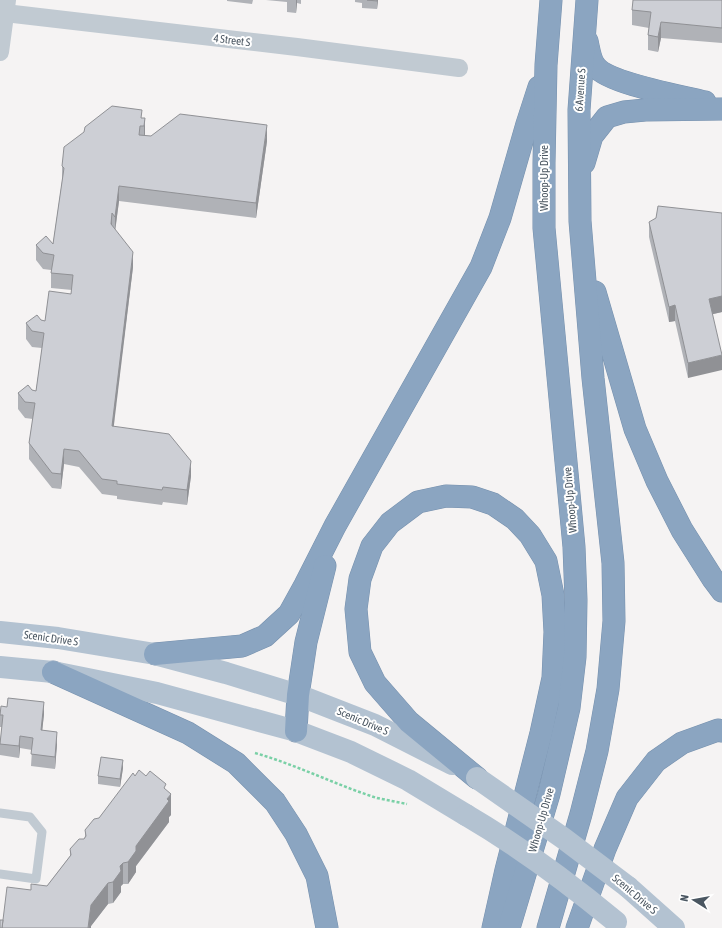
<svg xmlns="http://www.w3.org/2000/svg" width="722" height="928" font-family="'Asap Condensed',sans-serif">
<rect width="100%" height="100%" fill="#f5f3f3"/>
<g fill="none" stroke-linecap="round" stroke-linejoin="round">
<!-- motorway casing -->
<g stroke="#7690ad" stroke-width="23">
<g id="motorway">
<path d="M587 41C589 49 590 61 596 67 610 84 682 96 705 102"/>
<path d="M584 163 592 136 607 117 624 112 645 110 722 109"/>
<path d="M595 292 635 429 657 481 682 530 713 579 722 591"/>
<path d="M155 654 242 646 265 636 289 614 305 585 335 526 481 267 500 218 527 124 539 87"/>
<path d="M53 672 188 733 236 763 275 802 296 834 317 876 327 928"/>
<path d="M296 731 298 695 306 642 325 566"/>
<path d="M477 778 409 722 375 683 360 652 356 609 360 579 372 546 390 523 418 502 446 496 472 497 493 504 515 519 530 535 546 561 553 595 555 632 553 678 541 733 506 870 493 928"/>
<path d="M509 928 549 794 569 708 575 657 576 600 574 547 544 228V163L546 65 551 0"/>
<path d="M548 928 581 814 597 751 608 689 614 621 613 563 593 378 580 221 579 110 587 0"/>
<path d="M577 928 605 849 627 798 656 761 682 743 718 730 722 731"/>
</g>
</g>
<!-- path -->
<path stroke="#7ad0a6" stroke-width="2.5" stroke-dasharray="3 2" stroke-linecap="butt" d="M255 753C297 765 336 785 377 798 387 800 397 802 407 804"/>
<!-- service -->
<path stroke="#c1cad2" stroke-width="9" d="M0 813 30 817 42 832 36 879 0 874"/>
<!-- minor -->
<g stroke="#c1cad2" stroke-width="18">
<path d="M5 13 297 47 459 68"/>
<path d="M0 52 7 0"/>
</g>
<!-- primary -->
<g stroke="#b3c2d1" stroke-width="22">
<path d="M0 632 58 638 155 654 226 673 298 695 375 725 452 764"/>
<path d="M0 667 53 672 157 693 296 731 351 752 408 780 466 815"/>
<path d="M628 887 674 928"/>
</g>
<!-- motorway -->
<use href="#motorway" stroke="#8ba5c1" stroke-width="22"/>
<!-- primary-bridge -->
<g stroke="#b3c2d1" stroke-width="22">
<path d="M477 778 563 838 628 887"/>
<path d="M466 815C519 846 569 883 616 922"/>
</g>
</g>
<!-- wall -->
<g fill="#b0b2b7">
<path d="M227 0H253L252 4 227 1Z"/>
<path d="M266 0H301V4L297 3 296 13 287 12V2Z"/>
<path d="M355 0H378L377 9 362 8V3L355 2Z"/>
<path d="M722 0V43L661 38 658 52 648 50V35L649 28 632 25V10Z"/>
<path d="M142 118H145L144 136H151L267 141 256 218 119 201 115 230 133 267 113 426 191 476 187 505 163 502 162 505 117 499V496L102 494 79 467 64 464 61 489 52 488 29 459V443L33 419 25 418 18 409V393L32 390 36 391 42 348 32 347 26 339V323L41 320 45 321 71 294 72 290 51 288V270L43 269 36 260V245L53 244 62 181V166Z"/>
<path d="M722 213V312L713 314 688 378 675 321 669 322 649 237V222Z"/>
<path d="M0 710 44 714 42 731 57 744 55 769 31 766 32 750 20 748 19 758 0 755V742L2 727H0Z"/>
<path d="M123 768 120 787 98 784V776Z"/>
<path d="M135 776 166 790 171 815 169 817V822L136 866V872L128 884H123L121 886V892L113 903 108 904 91 926 3 920 31 890 47 886 70 856V849L84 839 85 836V830L99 818Z"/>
</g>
<!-- shaded-wall -->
<g fill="#909195">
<path d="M296 0H297V3L296 13Z"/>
<path d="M377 0H378L377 9Z"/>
<path d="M661 22V38L658 52V37Z"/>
<path d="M145 118V134L144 141V126Z"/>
<path d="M267 125V141L256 218V203Z"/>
<path d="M119 186V201L115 232V217Z"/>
<path d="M112 213V228L111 224Z"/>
<path d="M133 252V267L112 441V426Z"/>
<path d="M722 296V312L709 315V299Z"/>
<path d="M675 305V321L669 322V307Z"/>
<path d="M722 355V370L688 378V363Z"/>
<path d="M64 449V464L61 489V474Z"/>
<path d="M191 461V476L187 505V490Z"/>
<path d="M44 702V714L41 742V730Z"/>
<path d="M57 732V744L55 769V757Z"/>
<path d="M20 736V748L19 758V746Z"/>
<path d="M123 760V768L120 787V779Z"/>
<path d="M171 794V815L169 817V822L136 866V872L128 884V862L136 846 167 799Z"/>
<path d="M123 863V884L121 886V892L113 903V882L120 866Z"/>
<path d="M108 883V904L91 926V928H88L91 905Z"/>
</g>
<!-- building -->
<g fill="#cdcfd5" stroke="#909195">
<path d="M367 0H377V1Z"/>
<path d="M633 0H722V28L661 22 658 37 648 35 651 12 632 10Z"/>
<path d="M112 106 142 110 141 118H145L144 126H140L139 135 151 136 180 114 267 125 256 203 119 186 115 217 112 213 111 224 133 252 112 426 169 434 191 461 187 490 163 487 162 490 117 484V481L102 479 79 451 64 449 61 474 52 473 29 443 35 403 25 402 18 393 28 385 32 390 36 391 44 333 32 331 26 323 37 315 41 320 45 321 49 291 71 294 73 275 51 273 54 255 43 253 36 245 46 236 53 244 64 168 62 166 64 147 84 132 85 127Z"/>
<path d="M658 206 722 213V296L709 299 722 355 688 363 675 305 669 307 649 222 656 218Z"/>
<path d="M8 698 44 702 41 730 57 732 55 757 31 754 33 738 20 736 19 746 0 744 3 715H0L1 706 7 707Z"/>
<path d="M101 757 123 760 120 779 98 776Z"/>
<path d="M139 770 146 776 150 771 166 784 164 788 171 794 167 799 169 801 136 846V851L128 862 123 863 120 866 121 871 113 882 108 883 91 905 88 928H2L7 887 31 890V884L47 886 71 855 70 849 79 839H84L86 836 85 830 94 819 99 818 133 773 135 776Z"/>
<path d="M0 920H3L2 928H0Z"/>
</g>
<g text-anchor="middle" stroke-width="4" stroke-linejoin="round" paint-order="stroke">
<!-- street labels -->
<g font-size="11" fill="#4a5661" stroke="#fff">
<text transform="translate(232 40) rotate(7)" y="4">4 Street S</text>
<text transform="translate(580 90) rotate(-86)" y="4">6 Avenue S</text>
<text transform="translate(544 178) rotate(-90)" y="4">Whoop-Up Drive</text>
<text transform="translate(570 500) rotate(-95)" y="4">Whoop-Up Drive</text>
<text transform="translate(51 638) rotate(8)" y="4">Scenic Drive S</text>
<text transform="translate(363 721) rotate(23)" y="4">Scenic Drive S</text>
<text transform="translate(541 820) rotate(-74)" y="4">Whoop-Up Drive</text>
<text transform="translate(635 894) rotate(40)" y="4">Scenic Drive S</text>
</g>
</g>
<!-- north arrow -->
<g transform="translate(694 900) rotate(281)" stroke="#ffffff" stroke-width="3" paint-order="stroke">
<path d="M0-3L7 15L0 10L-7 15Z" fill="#4a5661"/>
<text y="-6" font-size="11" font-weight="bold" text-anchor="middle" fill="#4a5661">N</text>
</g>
</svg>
